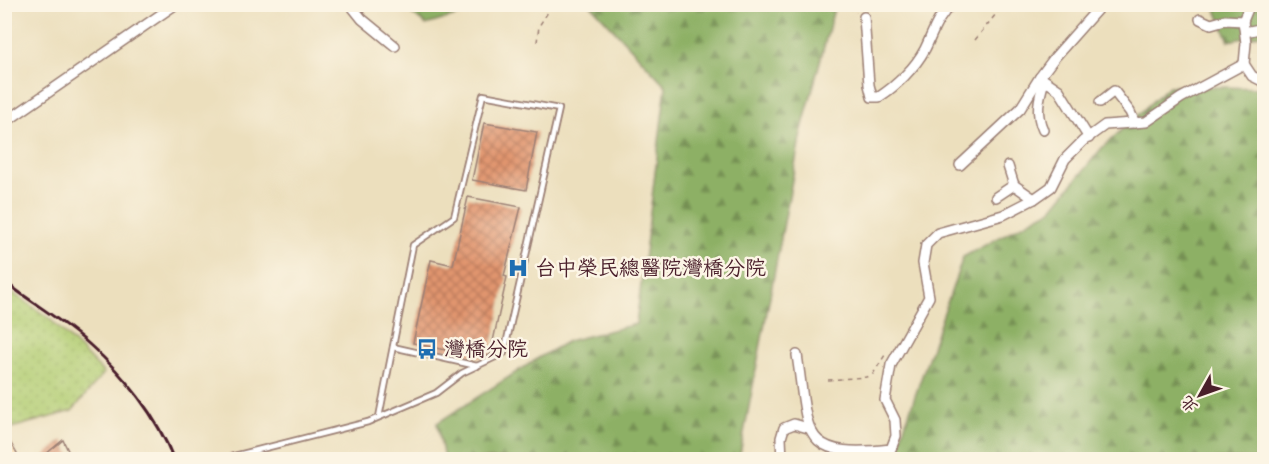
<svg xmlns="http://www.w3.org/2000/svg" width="1269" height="464" font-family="'Comic Neue','LXGW WenKai TC',sans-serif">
<defs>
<pattern id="grass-dots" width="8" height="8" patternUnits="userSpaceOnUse" patternTransform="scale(1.5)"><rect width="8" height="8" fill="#b2cd73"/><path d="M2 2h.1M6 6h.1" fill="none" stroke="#9bb064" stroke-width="1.8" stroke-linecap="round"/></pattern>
<pattern id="forest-firs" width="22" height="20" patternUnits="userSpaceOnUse" patternTransform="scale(1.5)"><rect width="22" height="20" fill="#8db065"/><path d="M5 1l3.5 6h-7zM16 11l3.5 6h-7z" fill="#758f53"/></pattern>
<pattern id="building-cross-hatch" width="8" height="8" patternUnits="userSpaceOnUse" patternTransform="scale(1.5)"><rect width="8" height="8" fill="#e1956e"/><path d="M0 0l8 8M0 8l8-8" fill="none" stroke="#b8795b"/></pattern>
</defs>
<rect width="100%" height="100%" fill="#fcf5e5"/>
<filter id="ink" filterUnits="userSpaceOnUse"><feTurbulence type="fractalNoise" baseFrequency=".0167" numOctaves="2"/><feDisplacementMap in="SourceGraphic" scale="12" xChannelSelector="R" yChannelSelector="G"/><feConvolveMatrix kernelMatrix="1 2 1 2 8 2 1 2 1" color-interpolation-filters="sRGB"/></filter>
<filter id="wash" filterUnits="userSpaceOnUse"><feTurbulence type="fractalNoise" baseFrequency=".008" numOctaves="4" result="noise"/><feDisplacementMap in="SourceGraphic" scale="24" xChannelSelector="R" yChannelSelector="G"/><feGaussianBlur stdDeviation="1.35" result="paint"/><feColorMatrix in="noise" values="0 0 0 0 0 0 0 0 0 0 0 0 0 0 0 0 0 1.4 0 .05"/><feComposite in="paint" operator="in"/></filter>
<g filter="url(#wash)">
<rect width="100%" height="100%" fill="#ecdfbd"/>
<!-- grass -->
<path fill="url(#grass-dots)" stroke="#7e764f" stroke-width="1.5" d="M5 288 49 318 104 373 72 411 11 428 4 370Z"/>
<!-- forest -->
<g fill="url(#forest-firs)" stroke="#6c6848" stroke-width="1.5">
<path d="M401 5H492L426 25Z"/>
<path d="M591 5H835L801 133 739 459H444L437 423 540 357 568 341 636 324 666 86Z"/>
<path d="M1214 5H1264V34L1229 41Z"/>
<path d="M1169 86 1264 88V459L893 460 963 257 1052 209 1101 149Z"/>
</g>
<g id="blocks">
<!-- building -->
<g fill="url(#building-cross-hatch)">
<path d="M484 123 537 132 526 190 472 180Z"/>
<path d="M468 197 521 207 504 276 507 277 490 355 482 358 413 343 431 260 453 265Z"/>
<path d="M63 440 72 459H40Z"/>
</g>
</g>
</g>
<g filter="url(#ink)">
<use href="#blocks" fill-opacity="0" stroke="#9b7f74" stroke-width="1.5"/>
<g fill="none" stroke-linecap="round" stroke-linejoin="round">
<!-- service casing -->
<g stroke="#9b7f74" stroke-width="8">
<g id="service">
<path d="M393 347 477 366"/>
<path d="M218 460 368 422 436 393 462 373 504 353 559 109 483 95 454 217 413 245 379 417"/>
</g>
</g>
<!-- minor casing -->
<g stroke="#9b7f74" stroke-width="12">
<g id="minor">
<path d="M350 4 362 19 395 46"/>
<path d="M864 17 869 85 872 97H879C896 86 915 68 925 49 933 33 937 17 952 4"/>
<path d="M1200 19 1211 24 1225 20 1243 21"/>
<path d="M1245 32 1264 28"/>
<path d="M1244 64 1252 76 1264 82"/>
<path d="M1100 102 1114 91 1130 112 1135 123"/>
<path d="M4 123 176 4"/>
<path d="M1043 130C1035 113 1039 98 1044 81"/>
<path d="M1089 138 1059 90 1040 77 1055 57 1102 4"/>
<path d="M960 165 1020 109 1040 77"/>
<path d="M1008 166 1014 185"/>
<path d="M996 197 1014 185 1034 199"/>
<path d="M797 355C809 432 798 460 891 449L896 436 895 420 885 400 891 365 929 297 923 263 926 245 938 233 1003 215 1034 199 1051 187 1065 159 1083 141 1105 125 1146 122 1181 98 1244 64 1246 43 1243 21 1250 4"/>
<path d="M782 460 781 438 784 428 794 424 808 428"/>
</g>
</g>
<!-- secondary casing -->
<g stroke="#9b7f74" stroke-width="16">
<path id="secondary" d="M4 446 12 460"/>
</g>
<!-- path -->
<g stroke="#9b7f74" stroke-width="1.5" stroke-dasharray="4.5 4.5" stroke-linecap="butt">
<path d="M855 4 856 13"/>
<path d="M975 40 1000 9 1014 4"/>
<path d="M537 42 539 26 548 12 549 4"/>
<path d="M828 380 866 377 873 374 885 355"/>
</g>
<!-- service -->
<use href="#service" stroke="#fff" stroke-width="4.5"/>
<!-- minor -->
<use href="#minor" stroke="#fff" stroke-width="9"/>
<!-- secondary -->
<use href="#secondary" stroke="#fbe6c4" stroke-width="14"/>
<!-- rail -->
<path stroke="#4a1f2b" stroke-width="3" d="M4 281C32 303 64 321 90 345 124 375 157 416 174 460"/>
</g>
</g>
<!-- icons -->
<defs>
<g id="hospital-bare" transform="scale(1.62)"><path d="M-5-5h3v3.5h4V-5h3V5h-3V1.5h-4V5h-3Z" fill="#1f6fb2" stroke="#fcf5e5" stroke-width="2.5" paint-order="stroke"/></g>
<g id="bus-bare" transform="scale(1.62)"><path d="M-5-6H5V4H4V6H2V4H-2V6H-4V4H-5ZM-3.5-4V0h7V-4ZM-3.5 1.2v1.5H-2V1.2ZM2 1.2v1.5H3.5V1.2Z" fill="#1f6fb2" stroke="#fcf5e5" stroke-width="2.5" paint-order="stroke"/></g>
</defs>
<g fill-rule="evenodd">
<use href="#hospital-bare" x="518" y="268"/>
<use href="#bus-bare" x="427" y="349"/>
</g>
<g text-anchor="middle" stroke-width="5" stroke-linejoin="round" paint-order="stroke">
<!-- poi labels -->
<g font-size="21" fill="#4a1f2b" stroke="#fcf5e5" text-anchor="start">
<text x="535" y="275">台中榮民總醫院灣橋分院</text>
<text x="444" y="356">灣橋分院</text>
</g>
</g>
<!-- margin -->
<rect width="1269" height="464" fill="none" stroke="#fcf5e5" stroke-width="24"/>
<!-- north arrow -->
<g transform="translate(1200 395) rotate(230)" stroke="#fcf5e5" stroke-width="4.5" paint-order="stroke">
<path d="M0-4.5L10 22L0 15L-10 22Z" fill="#4a1f2b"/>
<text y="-9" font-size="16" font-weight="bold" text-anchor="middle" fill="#4a1f2b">北</text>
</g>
</svg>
